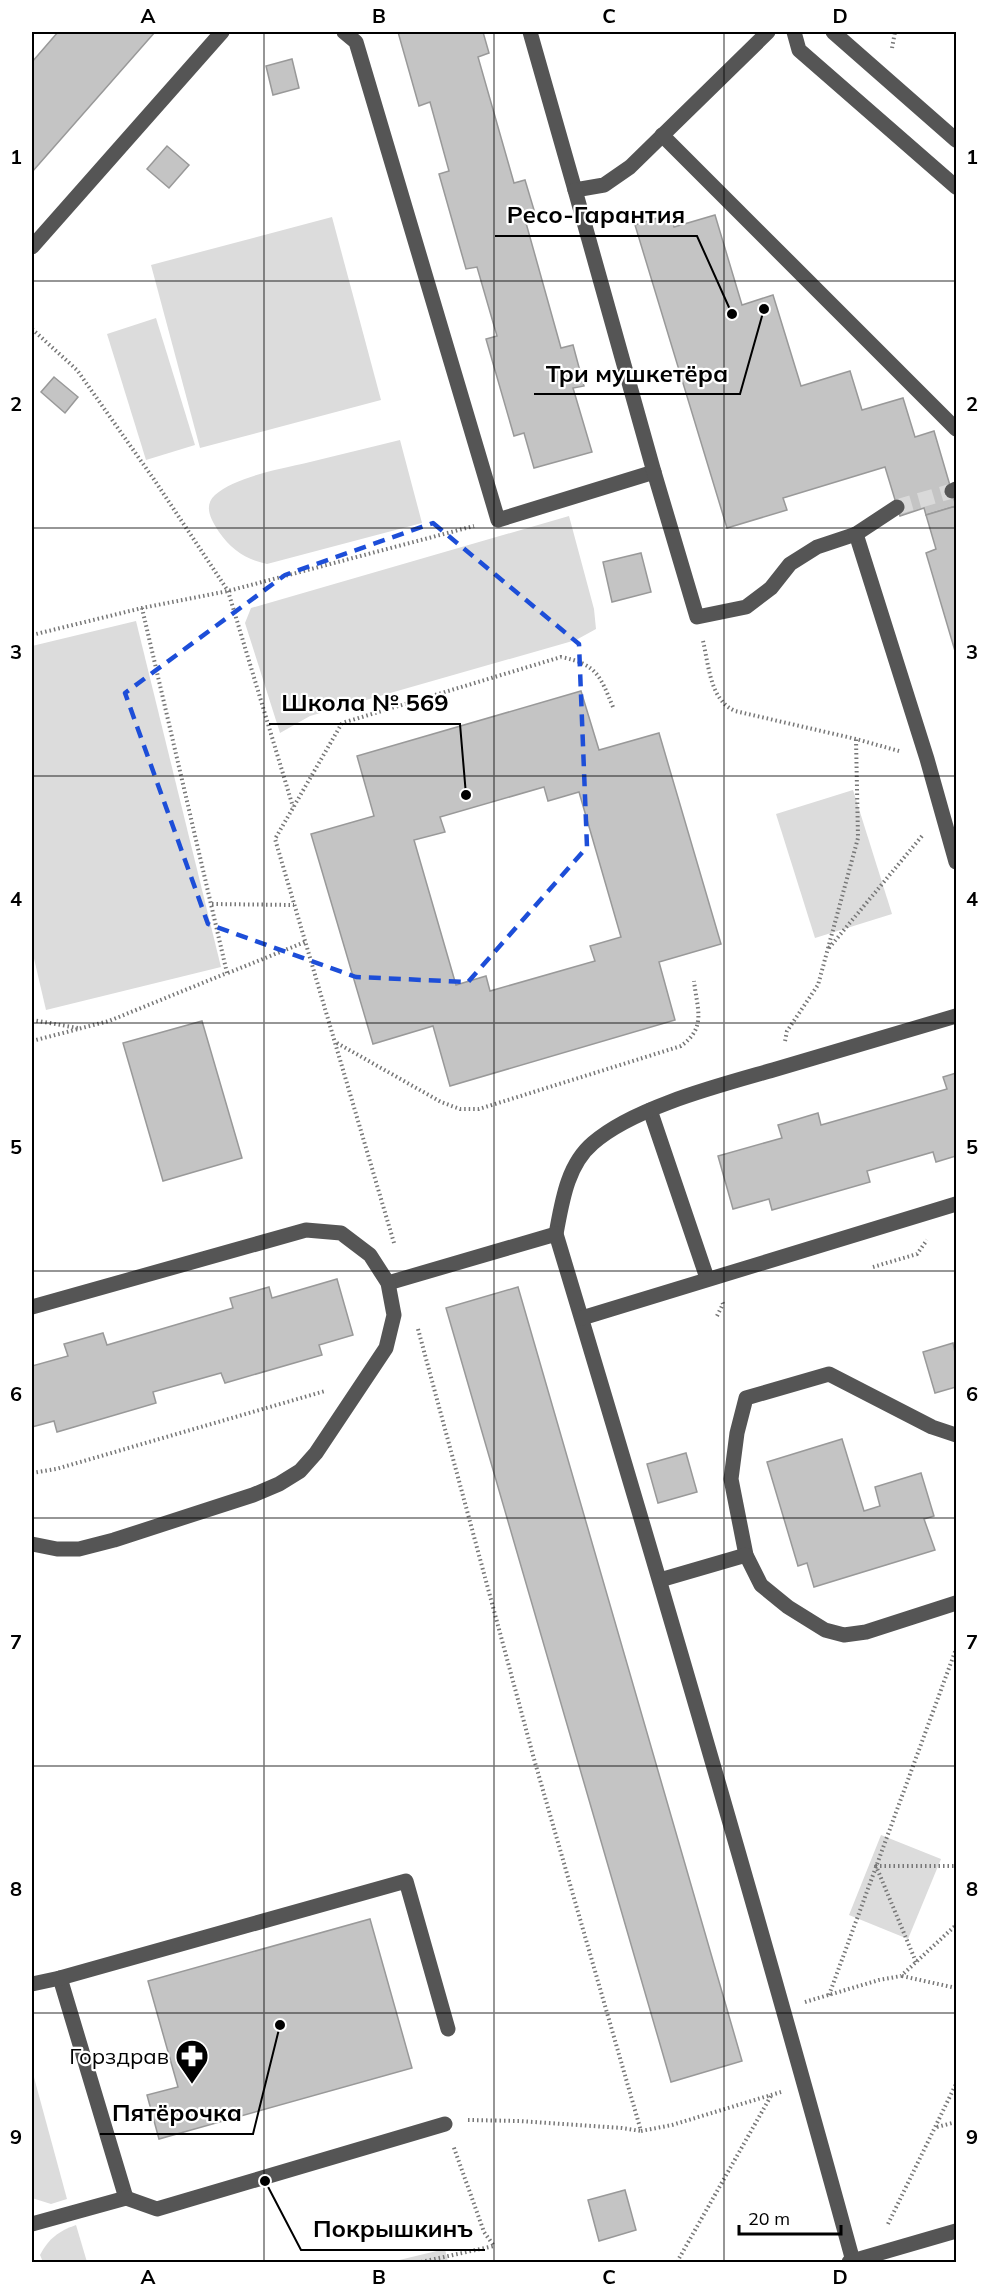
<svg xmlns="http://www.w3.org/2000/svg" width="988" height="2294" font-family="Mulish,sans-serif">
<rect width="100%" height="100%" fill="#fff"/>
<!-- green -->
<g fill="#dcdcdc">
<path d="M332 217 381 400 200 448 151 265Z"/>
<path d="M156 318 195 445 146 460 107 334Z"/>
<path d="M400 440 422 523 267 564C246 560 231 549 219 532 211 520 203 506 215 495 235 477 280 469 306 463 337 455 369 448 400 440Z"/>
<path d="M569 516 594 609 596 629 576 640 310 716 280 733 245 623 251 608Z"/>
<path d="M136 621 221 967 46 1010 32 950V646Z"/>
<path d="M853 790 892 914 815 938 776 814Z"/>
<path d="M881 1835 941 1859 908 1939 849 1915Z"/>
<path d="M32 2070 67 2199 51 2204 32 2198Z"/>
<path d="M76 2225 87 2262H43L40 2255C49 2238 59 2231 76 2225Z"/>
<path d="M445 2249 448 2262H391Z"/>
</g>
<!-- building -->
<g fill="#c4c4c4" stroke="#999" stroke-width="1.5" fill-rule="evenodd">
<path d="M58 32H155L32 172V62Z"/>
<path d="M398 32H483L489 53 478 57 514 183 525 180 537 220 526 223 561 348 573 345 584 386 573 388 592 452 534 468 524 433 514 436 486 339 497 336 477 267 466 269 439 174 449 171 430 102 419 106Z"/>
<path d="M292 59 299 88 273 95 266 66Z"/>
<path d="M167 146 189 165 169 188 147 169Z"/>
<path d="M670 214 674 227 715 215 742 305 773 295 801 386 850 371 862 410 903 398 915 437 934 431 956 506 926 515 924 508 900 516 885 467 783 498 787 510 727 528 635 225Z"/>
<path d="M54 377 78 397 65 413 41 392Z"/>
<path d="M956 506V651H955L926 553 936 549 926 515Z"/>
<path d="M641 553 651 592 612 602 603 562Z"/>
<path d="M581 691 599 750 659 733 721 944 659 962 675 1020 450 1086 433 1026 373 1044 311 834 374 816 357 756ZM544 787 548 801 579 792 621 937 590 946 595 961 490 991 486 976 456 985 414 840 445 832 440 817Z"/>
<path d="M202 1021 242 1158 163 1181 123 1043Z"/>
<path d="M956 1073V1156L936 1162 933 1152 867 1171 870 1182 772 1210 769 1199 733 1209 718 1156 782 1138 778 1125 818 1113 821 1125 947 1089 943 1077Z"/>
<path d="M337 1279 353 1335 319 1345 322 1355 225 1383 221 1373 153 1392 156 1403 57 1432 54 1421 32 1427V1366L68 1356 64 1344 103 1333 107 1345 233 1308 230 1298 269 1287 272 1298Z"/>
<path d="M518 1287 742 2061 671 2082 446 1308Z"/>
<path d="M953 1343 956 1357V1387L935 1393 923 1352Z"/>
<path d="M842 1439 864 1511 880 1506 875 1487 921 1473 934 1516 924 1519 935 1550 814 1587 807 1563 798 1566 767 1462Z"/>
<path d="M686 1453 697 1492 658 1503 647 1464Z"/>
<path d="M370 1919 412 2068 159 2139 147 2095 178 2087 148 1981Z"/>
<path d="M625 2190 636 2230 599 2241 588 2200Z"/>
</g>
<g fill="none" stroke-linecap="round" stroke-linejoin="round">
<!-- minor-tunnel -->
<path stroke="#d9d9d9" stroke-width="15" stroke-dasharray="15 8" stroke-linecap="butt" d="M897 507 952 491"/>
<!-- path -->
<g stroke="#777" stroke-width="4" stroke-dasharray="1.5 3" stroke-linecap="butt">
<path d="M892 48 895 32"/>
<path d="M32 329 77 370 153 478 228 591 293 807"/>
<path d="M32 635 142 608 228 591 474 526"/>
<path d="M703 641C709 666 710 700 735 711L856 739 899 751"/>
<path d="M212 904 294 905"/>
<path d="M829 948 922 836"/>
<path d="M228 973 305 942"/>
<path d="M32 1020 78 1028"/>
<path d="M32 1041 109 1021 227 973 142 608"/>
<path d="M785 1041 787 1031 818 985 858 838 856 739"/>
<path d="M337 1043 441 1102 460 1109H479L681 1046C707 1027 697 1009 694 981"/>
<path d="M394 1243 275 839 342 723 561 657C597 664 600 676 613 707"/>
<path d="M873 1267 917 1254 927 1240"/>
<path d="M717 1316 723 1304 722 1301"/>
<path d="M418 1329 534 1759 641 2131 672 2125 781 2092"/>
<path d="M32 1473 56 1469 325 1391"/>
<path d="M916 1962 876 1866H956"/>
<path d="M902 1976 956 1988"/>
<path d="M829 1995 956 1649"/>
<path d="M805 2002 879 1980 901 1976 956 1925"/>
<path d="M468 2120 519 2121 622 2128 641 2131"/>
<path d="M937 2127 956 2122"/>
<path d="M888 2224 956 2084"/>
<path d="M421 2262 494 2246 484 2232 453 2145"/>
<path d="M677 2262 772 2094"/>
</g>
<!-- minor -->
<g stroke="#555" stroke-width="15">
<path d="M344 32 356 42 498 520 654 472"/>
<path d="M530 32 575 190 604 185 630 167 768 32"/>
<path d="M794 32 799 50 956 187"/>
<path d="M833 32 956 140"/>
<path d="M662 135 956 429"/>
<path d="M575 190 654 472 697 617 746 607 771 588 790 564 817 547 856 534 927 759 956 862"/>
<path d="M32 247 222 32"/>
<path d="M952 491 956 489"/>
<path d="M856 534 897 507"/>
<path d="M650 1110 707 1278"/>
<path d="M556 1234C562 1202 567 1165 593 1143 634 1107 721 1085 773 1070 834 1052 895 1034 956 1016"/>
<path d="M388 1283 556 1234C659 1575 759 1917 853 2261"/>
<path d="M32 1307 306 1230 341 1233 370 1255 388 1283 394 1315 386 1348 316 1453 300 1471 279 1484 253 1495 114 1540 79 1549H57L32 1544"/>
<path d="M582 1318 956 1204"/>
<path d="M956 1435 932 1427 829 1374 746 1398 737 1433 731 1479 746 1555 761 1585 788 1607 825 1630 844 1635 866 1632 956 1603"/>
<path d="M660 1580 746 1555"/>
<path d="M60 1978 126 2198"/>
<path d="M32 1984 60 1978 406 1881 448 2029"/>
<path d="M32 2224 126 2198 157 2209 445 2124"/>
<path d="M849 2262 956 2231"/>
</g>
</g>
<!-- marked area -->
<path fill="none" stroke="#1d4ed8" stroke-width="4.5" stroke-dasharray="12 8" stroke-linejoin="round" d="M433 523 579 644 587 847 468 982 356 977 208 924 125 693 285 575Z"/>
<!-- grid -->
<path fill="none" stroke="#000" stroke-width="1.5" stroke-opacity="0.55" d="M264 32V2262M494 32V2262M724 32V2262M32 281H956M32 528H956M32 776H956M32 1023H956M32 1271H956M32 1518H956M32 1766H956M32 2013H956"/>
<!-- icons -->
<defs>
<g id="pharmacy-pin" transform="scale(1.725)"><path d="M0 17L-7.5 6A9.5 9.5 0 1 1 7.5 6Z" fill="#000" stroke="#fff"/><path d="M-2-6h4v4h4v4h-4v4h-4v-4h-4v-4h4Z" fill="#fff"/></g>
</defs>
<g fill-rule="evenodd">
<use href="#pharmacy-pin" x="192" y="2056"/>
</g>
<g text-anchor="middle" stroke-width="4.5" stroke-linejoin="round" paint-order="stroke">
<!-- poi labels -->
<g font-size="22" fill="#000" stroke="#fff" text-anchor="end">
<text x="169" y="2064">Горздрав</text>
</g>
</g>
<!-- callouts -->
<path fill="none" stroke="#000" stroke-width="2" d="M732 314L697 236H495M764 309L740 394H534M466 795L460 724H269M280 2025L253 2134H100M265 2181L301 2250H485"/>
<g fill="#000" stroke="#fff" stroke-width="2">
<circle cx="732" cy="314" r="6"/>
<circle cx="764" cy="309" r="6"/>
<circle cx="466" cy="795" r="6"/>
<circle cx="280" cy="2025" r="6"/>
<circle cx="265" cy="2181" r="6"/>
</g>
<g font-size="24" text-anchor="middle" font-weight="bold" fill="#000" stroke="#fff" stroke-width="4.5" stroke-linejoin="round" paint-order="stroke">
<text x="596" y="223">Ресо-Гарантия</text>
<text x="637" y="382">Три мушкетёра</text>
<text x="365" y="711">Школа № 569</text>
<text x="177" y="2121">Пятёрочка</text>
<text x="393" y="2237">Покрышкинъ</text>
</g>
<!-- border -->
<rect width="988" height="2294" fill="none" stroke="#ffffff" stroke-width="66"/>
<!-- scale -->
<path d="M739 2225v9h102v-9" fill="none" stroke="#000000" stroke-width="3"/>
<text x="748" y="2225" font-size="18" fill="#000000" stroke="#ffffff" stroke-width="4.5" paint-order="stroke">20 m</text>
<rect x="33" y="33" width="922" height="2228" fill="none" stroke="#000" stroke-width="2"/>
<g font-size="20" text-anchor="middle" font-weight="bold" fill="#000">
<text x="148" y="23">A</text>
<text x="379" y="23">B</text>
<text x="609" y="23">C</text>
<text x="840" y="23">D</text>
<text x="16" y="164">1</text>
<text x="972" y="164">1</text>
<text x="16" y="411">2</text>
<text x="972" y="411">2</text>
<text x="16" y="659">3</text>
<text x="972" y="659">3</text>
<text x="16" y="906">4</text>
<text x="972" y="906">4</text>
<text x="16" y="1154">5</text>
<text x="972" y="1154">5</text>
<text x="16" y="1401">6</text>
<text x="972" y="1401">6</text>
<text x="16" y="1649">7</text>
<text x="972" y="1649">7</text>
<text x="16" y="1896">8</text>
<text x="972" y="1896">8</text>
<text x="16" y="2144">9</text>
<text x="972" y="2144">9</text>
<text x="148" y="2284">A</text>
<text x="379" y="2284">B</text>
<text x="609" y="2284">C</text>
<text x="840" y="2284">D</text>
</g>
</svg>
